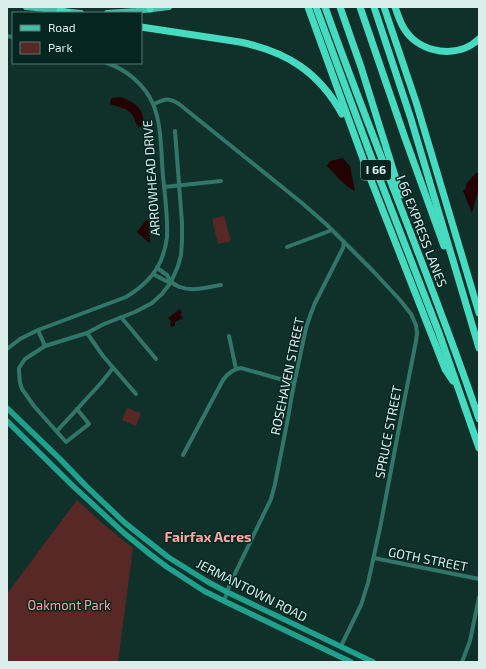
<svg xmlns="http://www.w3.org/2000/svg" width="486" height="669" font-family="'Exo 2',sans-serif">
<rect width="100%" height="100%" fill="#10302a"/>
<!-- green -->
<g fill="#582827">
<path d="M224 216 231 241 218 244 212 219Z"/>
<path d="M127 408 141 413 136 426 122 420Z"/>
<path d="M77 500 102 523 133 548 118 662H7V594Z"/>
</g>
<!-- water -->
<g fill="#240204">
<path d="M120 97C134 101 146 110 143 126L139 127C135 123 135 120 133 116 128 107 119 108 110 104L111 99 112 98Z"/>
<path d="M343 158 350 166 355 191C344 186 336 175 327 166L330 161Z"/>
<path d="M476 173H479V188L472 213 463 191 466 188V184Z"/>
<path d="M146 220 149 221 150 242 149 243 137 232Z"/>
<path d="M180 309 182 313 180 314 183 318 175 322V325L173 327 170 325 171 321 168 318Z"/>
</g>
<g fill="none" stroke-linecap="round" stroke-linejoin="round">
<!-- street -->
<g stroke="#317669" stroke-width="4">
<path d="M7 36 13 37"/>
<path d="M154 104C165 99 168 97 179 104L302 203 327 225 374 272 400 300 411 314 416 325 417 333 416 341 404 402 380 528 368 583 361 605 341 646"/>
<path d="M164 187 221 181"/>
<path d="M287 247 332 230"/>
<path d="M153 274 166 281 171 282 167 275 157 268"/>
<path d="M171 282C174 284 177 286 180 287 192 292 208 287 221 285"/>
<path d="M121 317 156 359"/>
<path d="M38 330 45 346"/>
<path d="M87 333 103 356 136 394"/>
<path d="M229 336 236 369"/>
<path d="M7 349 20 339 38 330 126 297C141 288 154 277 161 260 164 253 166 245 167 237 168 217 165 196 163 176 161 155 162 124 153 104 145 85 127 70 107 63"/>
<path d="M77 409 89 424 66 442 34 406 22 389 20 383 19 371V368L25 359 45 346 87 333 104 324 135 312 152 303 162 294 171 282 178 266 181 255 182 241V223L175 131"/>
<path d="M57 431 101 383 113 368"/>
<path d="M183 455 223 380C228 373 233 369 241 368L294 383"/>
<path d="M374 558 479 579"/>
<path d="M224 601 230 584 271 499 275 484 288 418 292 394 306 328 310 316 315 303 343 248 344 242"/>
<path d="M462 662 470 641 479 597"/>
</g>
<!-- secondary -->
<g stroke="#1fa18d" stroke-width="5.5">
<path d="M7 408 60 459 86 486 125 523 168 557 208 582 227 592 373 662"/>
<path d="M7 421 73 486 124 533 151 555 167 567 204 591 224 601 351 662"/>
</g>
<!-- primary -->
<g stroke="#47bea8" stroke-width="6">
<path d="M26 7 81 13"/>
<path d="M107 13 136 11 169 7"/>
</g>
<!-- highway -->
<g stroke="#46dbc1" stroke-width="7">
<path d="M308 7 367 170 445 369 453 381"/>
<path d="M316 7 372 159 439 333 479 448"/>
<path d="M325 7C374 145 432 280 479 419"/>
<path d="M340 7 361 67 401 195"/>
<path d="M360 7 405 138 444 246"/>
<path d="M374 7 411 119 479 348"/>
<path d="M384 7 416 102 479 313"/>
<path d="M395 7C398 15 400 23 405 30 421 54 458 59 479 39"/>
<path d="M150 9V7"/>
<path d="M60 11 69 13"/>
<path d="M141 27 240 42C287 52 319 72 342 114"/>
</g>
</g>
<g text-anchor="middle" stroke-width="3" stroke-linejoin="round" paint-order="stroke">
<!-- shield labels -->
<rect fill="#052620" stroke="#9bb1ad" stroke-width="1" x="361" y="160" width="30" height="20" rx="3"/>
<g font-size="12" font-weight="bold" fill="#dbede9">
<text x="376" y="174">I 66</text>
</g>
<!-- street labels -->
<g font-size="13" fill="#dbede9" stroke="#052620">
<text transform="translate(151 178) rotate(-94)" y="5">ARROWHEAD DRIVE</text>
<text transform="translate(422 231) rotate(69)" y="5">I 66 EXPRESS LANES</text>
<text transform="translate(287 376) rotate(-78)" y="5">ROSEHAVEN STREET</text>
<text transform="translate(388 432) rotate(-79)" y="5">SPRUCE STREET</text>
<text transform="translate(428 559) rotate(11)" y="5">GOTH STREET</text>
<text transform="translate(252 590) rotate(27)" y="5">JERMANTOWN ROAD</text>
</g>
<!-- park labels -->
<g font-size="13" fill="#fca3a0" stroke="#052620">
<text x="69" y="610">Oakmont Park</text>
</g>
<!-- neighbourhood labels -->
<g font-size="14" font-weight="bold" fill="#fca8a5" stroke="#052620">
<text x="208" y="542">Fairfax Acres</text>
</g>
</g>
<!-- border -->
<rect width="486" height="669" fill="none" stroke="#dbede9" stroke-width="16"/>
<!-- legend -->
<rect x="12" y="12" width="130" height="52" fill="#052620" stroke="#5b7670"/>
<rect x="20" y="25" width="20" height="6" fill="#47bea8" stroke="#5b7670"/>
<text x="48" y="32" font-size="12" fill="#dbede9">Road</text>
<rect x="20" y="42" width="20" height="12" fill="#582827" stroke="#5b7670"/>
<text x="48" y="52" font-size="12" fill="#dbede9">Park</text>
</svg>
